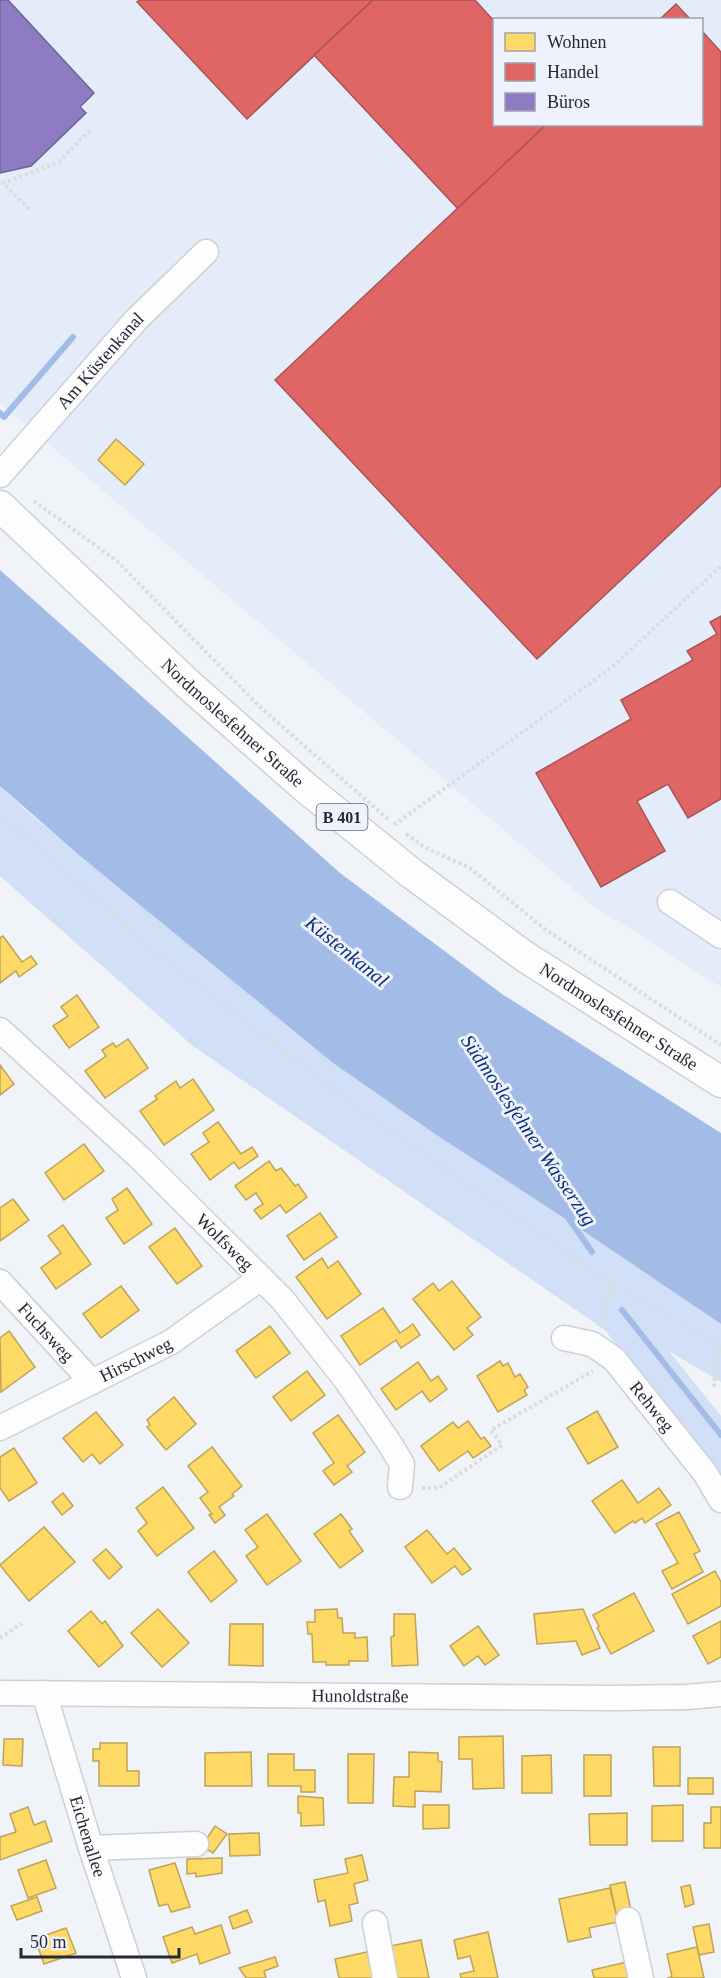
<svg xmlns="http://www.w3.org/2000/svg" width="721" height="1978" font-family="Georgia,serif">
<rect width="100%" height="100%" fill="#f0f3f8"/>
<!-- built -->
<path fill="#e4ecf9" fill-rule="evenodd" d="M0 0H721V987L591 904 0 403ZM494 20H702V124H494Z"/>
<!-- green -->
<path fill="#d1dff7" d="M0 786 30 814 333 1063 435 1134 567 1220 721 1324V1382L669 1351 721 1416V1480L605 1330 193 1046 0 876Z"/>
<!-- water -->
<path fill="#a3bbe7" d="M0 570 340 873 502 994 721 1133V1324L567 1220 435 1134 333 1063 79 855 0 786Z"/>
<!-- homes -->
<g fill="#ffd966" stroke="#bda457" stroke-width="1.5">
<path d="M116 439 144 464 125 485 98 460Z"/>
<path d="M3 936 22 962 31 956 37 964 19 977 16 971 0 983V938Z"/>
<path d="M77 995 99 1027 69 1048 53 1026 68 1016 61 1007Z"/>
<path d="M128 1039 148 1068 105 1098 85 1071 106 1056 102 1050 113 1043 116 1047Z"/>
<path d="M0 1065 14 1084 0 1095Z"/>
<path d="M193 1079 214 1110 164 1145 140 1111 157 1099 155 1096 176 1081 180 1088Z"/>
<path d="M218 1122 241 1154 252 1147 258 1156 239 1169 234 1162 210 1180 191 1154 209 1142 203 1133Z"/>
<path d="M84 1144 104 1171 64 1200 45 1173Z"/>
<path d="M269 1161 276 1171 281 1168 295 1186 298 1184 307 1197 286 1213 280 1205 261 1219 254 1210 263 1204 256 1193 246 1200 235 1186Z"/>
<path d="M127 1188 152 1224 124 1244 106 1218 118 1210 112 1199Z"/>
<path d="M13 1199 29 1220 0 1241V1208Z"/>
<path d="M320 1213 337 1237 304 1260 287 1236Z"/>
<path d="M63 1225 91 1264 56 1289 41 1268 61 1253 48 1236Z"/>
<path d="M175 1228 202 1266 177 1284 149 1247Z"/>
<path d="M322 1258 328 1268 338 1261 361 1294 327 1319 296 1277Z"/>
<path d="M452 1281 481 1317 467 1328 473 1335 454 1350 413 1299 433 1283 439 1291Z"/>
<path d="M121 1286 139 1310 101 1338 83 1314Z"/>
<path d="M383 1308 400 1333 413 1324 420 1335 401 1348 396 1340 360 1365 341 1336Z"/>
<path d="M270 1326 290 1353 256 1378 236 1351Z"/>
<path d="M9 1331 35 1367 1 1392 0 1338Z"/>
<path d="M500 1361 503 1366 508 1363 515 1377 520 1374 528 1387 524 1390 527 1395 498 1412 477 1376Z"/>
<path d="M418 1362 431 1381 438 1376 447 1389 430 1402 422 1391 396 1410 381 1389Z"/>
<path d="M307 1371 325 1395 291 1421 273 1397Z"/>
<path d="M174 1397 196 1424 166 1450 147 1427 150 1425 147 1420Z"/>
<path d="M597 1411 618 1447 588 1464 567 1428Z"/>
<path d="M96 1412 123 1445 100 1464 92 1454 83 1462 63 1438Z"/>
<path d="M338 1415 365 1452 347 1466 352 1472 334 1485 323 1471 334 1463 313 1433Z"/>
<path d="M468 1421 481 1439 484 1437 491 1446 473 1458 468 1451 439 1471 421 1446 453 1422 458 1428Z"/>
<path d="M212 1447 242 1486 232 1494 234 1496 219 1507 225 1515 215 1523 209 1515 212 1514 200 1498 208 1492 188 1466Z"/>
<path d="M14 1448 37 1483 9 1501 0 1488V1457Z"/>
<path d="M622 1480 638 1503 659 1488 671 1505 645 1523 642 1518 635 1523 633 1521 615 1533 592 1501Z"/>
<path d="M163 1487 194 1528 157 1556 138 1531 147 1523 136 1508Z"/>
<path d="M63 1493 73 1506 62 1515 52 1502Z"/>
<path d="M679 1512 700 1551 694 1554 703 1572 672 1589 662 1571 678 1563 656 1524Z"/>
<path d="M267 1514 301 1561 267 1585 246 1556 258 1547 245 1530Z"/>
<path d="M341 1514 352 1529 349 1531 363 1551 340 1568 314 1534Z"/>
<path d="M44 1527 75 1562 29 1601 0 1565Z"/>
<path d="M427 1530 447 1554 454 1548 471 1569 462 1575 455 1566 432 1583 405 1547Z"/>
<path d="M106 1549 122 1567 109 1579 93 1560Z"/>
<path d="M214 1551 237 1581 211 1602 188 1572Z"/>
<path d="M715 1571 721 1582V1606L688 1624 672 1594Z"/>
<path d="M634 1593 654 1631 611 1654 597 1628 599 1626 593 1615Z"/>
<path d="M158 1609 189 1643 162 1667 131 1633Z"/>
<path d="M337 1609 338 1618H342L343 1633H355V1638L367 1637 368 1661H349V1665H326V1662H313L312 1634H308L307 1622H315V1610Z"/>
<path d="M583 1609 600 1648 582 1655 576 1641 537 1644 534 1614Z"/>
<path d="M91 1611 102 1624 105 1621 123 1646 99 1667 68 1631Z"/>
<path d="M394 1614H415L418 1665 392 1666 391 1637 394 1636Z"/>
<path d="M721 1621V1657L708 1664 693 1636Z"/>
<path d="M230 1624H263V1666L229 1665Z"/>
<path d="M478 1626 499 1655 485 1665 478 1656 464 1666 450 1646Z"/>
<path d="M503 1736 504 1788 473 1789 472 1759H459V1737Z"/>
<path d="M4 1739H23L22 1766 3 1765Z"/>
<path d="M100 1743H127V1771H139V1786H99V1761H93V1749H100Z"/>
<path d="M653 1747H680V1786H654Z"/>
<path d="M251 1752 252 1786H205V1753Z"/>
<path d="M409 1752 438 1753V1761L442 1762 441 1792 415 1791V1807L393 1806 394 1777H409Z"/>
<path d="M268 1754H294V1770H315V1792H301V1786H268Z"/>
<path d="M348 1754H374L373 1803H348Z"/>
<path d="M551 1755 552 1793H522V1756Z"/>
<rect x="584" y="1755" width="27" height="41"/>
<rect x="688" y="1778" width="25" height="16"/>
<path d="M298 1796 323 1798 324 1825 301 1826V1813H298Z"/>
<path d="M423 1805H449V1828L423 1829Z"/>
<path d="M683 1805V1841H652V1806Z"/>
<path d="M28 1807 34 1825 45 1821 52 1841 0 1860V1837L16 1832 10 1814Z"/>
<path d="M711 1807H721V1848H704V1823H711Z"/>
<path d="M627 1813V1845H590L589 1814Z"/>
<path d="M215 1826 227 1834 213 1853 202 1846Z"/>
<path d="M259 1833 260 1855 230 1856 229 1834Z"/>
<path d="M362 1855 368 1880 354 1884 358 1903 349 1905 352 1921 330 1926 325 1900 318 1902 314 1880 348 1873 345 1859Z"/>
<path d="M222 1858V1873L196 1877V1873L187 1874V1859Z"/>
<path d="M46 1860 56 1888 28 1898 18 1870Z"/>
<path d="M175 1863 190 1907 171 1912 168 1904 159 1906 149 1870Z"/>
<path d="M625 1882 631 1910 616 1914 610 1885Z"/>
<path d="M690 1885 694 1904 685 1907 681 1887Z"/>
<path d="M610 1888 618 1922 589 1928 591 1937 568 1942 559 1899Z"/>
<path d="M37 1897 42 1911 17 1920 11 1906Z"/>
<path d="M247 1910 252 1922 233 1929 229 1917Z"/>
<path d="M709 1924 714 1952 699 1955 693 1927Z"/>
<path d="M221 1925 230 1953 200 1964 197 1954 172 1963 163 1937 192 1927 195 1934Z"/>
<path d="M66 1928 76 1953 44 1964 35 1939Z"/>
<path d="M488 1932 498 1978H461L460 1974 474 1971 470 1956 458 1959 454 1940Z"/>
<path d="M421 1940 429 1978H396L390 1946Z"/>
<path d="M697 1947 704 1978H667L672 1977 667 1954Z"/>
<path d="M367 1952 373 1978H339L335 1959Z"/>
<path d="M275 1957 278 1966 264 1971 266 1978H246L239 1968Z"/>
<path d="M627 1962 630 1978H594L592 1970Z"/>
</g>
<!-- shops -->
<g fill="#e06666" stroke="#a85457" stroke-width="1.5">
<path d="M140 0H373L247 119 137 2Z"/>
<path d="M373 0H475L494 21V124H547L458 209 314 55Z"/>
<path d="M676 4 691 20H659Z"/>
<path d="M702 31 721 52V486L537 659 275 380 547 124H702Z"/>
<path d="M721 616V799L688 818 668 784 637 801 665 851 601 887 536 773 631 719 621 700 693 660 687 651 717 634 710 622Z"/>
</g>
<!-- offices -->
<path fill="#8e7cc3" stroke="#6e6398" stroke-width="1.5" d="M0 0H8L94 93 80 107 86 113 31 166 0 173Z"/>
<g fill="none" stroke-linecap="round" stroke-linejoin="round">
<!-- stream -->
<g stroke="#a3bbe7" stroke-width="6">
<path d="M0 413 4 417 73 337"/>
<path d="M569 1219 592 1252"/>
<path d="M622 1310 721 1435"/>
</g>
<!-- minor casing -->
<g stroke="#ccd1d7" stroke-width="27">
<g id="minor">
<path id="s1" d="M0 475 136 320 206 252"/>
<path d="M670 902 721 936"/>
<path id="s2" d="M0 1030 139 1157 282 1299 346 1380 388 1441 402 1464 400 1487"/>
<path id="s3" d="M0 1282 92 1382"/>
<path id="s4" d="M564 1338 592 1344 614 1359 705 1473 721 1500"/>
<path id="s5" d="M0 1428 171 1342 261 1278"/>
<path id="s6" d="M0 1693 614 1698 687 1697 721 1694"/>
<path id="s7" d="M44 1693 91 1848 134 1978"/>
<path d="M91 1848 196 1844"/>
<path d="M628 1920 641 1978"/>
<path d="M375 1923 385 1978"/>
</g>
</g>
<!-- major casing -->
<g stroke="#ccd1d7" stroke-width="33">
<g id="major">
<path id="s8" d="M0 506 189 685 306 788 411 873 524 956 721 1082"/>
</g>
</g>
<!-- path -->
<g stroke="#dbdcde" stroke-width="4" stroke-dasharray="3 3" stroke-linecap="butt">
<path d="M29 209 3 183 59 162 90 130"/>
<path d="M34 501 117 561 260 707 389 820"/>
<path d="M0 814 155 952 368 1116 613 1284 721 1346"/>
<path d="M394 825 611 668 721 566"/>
<path d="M406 834 424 847 470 868 546 930 721 1045"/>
<path d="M598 1326 613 1284"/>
<path d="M714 1387 716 1361 721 1348"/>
<path d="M422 1488H439L502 1445 491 1430 593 1371"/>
<path d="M0 1638 22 1623"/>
</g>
<!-- minor -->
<use href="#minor" stroke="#fdfdfe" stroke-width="24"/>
<!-- major -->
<use href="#major" stroke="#fdfdfe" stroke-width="30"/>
</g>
<g text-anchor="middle" stroke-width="6" stroke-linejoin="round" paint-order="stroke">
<!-- shield labels -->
<rect fill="#edf2fc" stroke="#60656f" stroke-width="1.5" x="316.5" y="804" width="51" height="26" rx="4.5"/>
<g font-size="16" font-weight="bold" fill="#242933">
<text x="342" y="823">B 401</text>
</g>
<!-- street labels -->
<g font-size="18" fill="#242933" stroke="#edf2fc">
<text dy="6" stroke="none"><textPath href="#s1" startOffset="152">Am Küstenkanal</textPath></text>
<text dy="6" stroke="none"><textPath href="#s8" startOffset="318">Nordmoslesfehner Straße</textPath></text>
<text dy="6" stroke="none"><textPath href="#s8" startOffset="804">Nordmoslesfehner Straße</textPath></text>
<text dy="6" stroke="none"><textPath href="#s2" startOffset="309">Wolfsweg</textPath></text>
<text dy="6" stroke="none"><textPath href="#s3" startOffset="68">Fuchsweg</textPath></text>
<text dy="6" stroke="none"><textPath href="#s5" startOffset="152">Hirschweg</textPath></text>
<text dy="6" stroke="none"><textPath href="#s4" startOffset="116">Rehweg</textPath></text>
<text dy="6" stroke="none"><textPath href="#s6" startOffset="360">Hunoldstraße</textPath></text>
<text dy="6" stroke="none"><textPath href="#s7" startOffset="150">Eichenallee</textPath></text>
</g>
<!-- water labels -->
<g font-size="20" font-style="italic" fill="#0e3077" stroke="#edf2fc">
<text transform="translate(347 951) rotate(39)" y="7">Küstenkanal</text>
<text transform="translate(529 1130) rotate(56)" y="7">Südmoslesfehner Wasserzug</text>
</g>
</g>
<!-- legend -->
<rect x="493" y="18" width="210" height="108" fill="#edf2fc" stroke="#9da2ac" stroke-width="1.5"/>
<rect x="505" y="33" width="30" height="18" fill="#ffd966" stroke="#9da2ac" stroke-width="1.5"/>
<text x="547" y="48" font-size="18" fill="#242933">Wohnen</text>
<rect x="505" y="63" width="30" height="18" fill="#e06666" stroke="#9da2ac" stroke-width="1.5"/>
<text x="547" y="78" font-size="18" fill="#242933">Handel</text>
<rect x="505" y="93" width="30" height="18" fill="#8e7cc3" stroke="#9da2ac" stroke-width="1.5"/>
<text x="547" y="108" font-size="18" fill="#242933">Büros</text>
<!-- scale -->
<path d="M21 1948v9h158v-9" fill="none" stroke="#242933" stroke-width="3"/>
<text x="30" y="1948" font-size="18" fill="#242933" stroke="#edf2fc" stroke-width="4.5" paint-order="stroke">50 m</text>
</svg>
